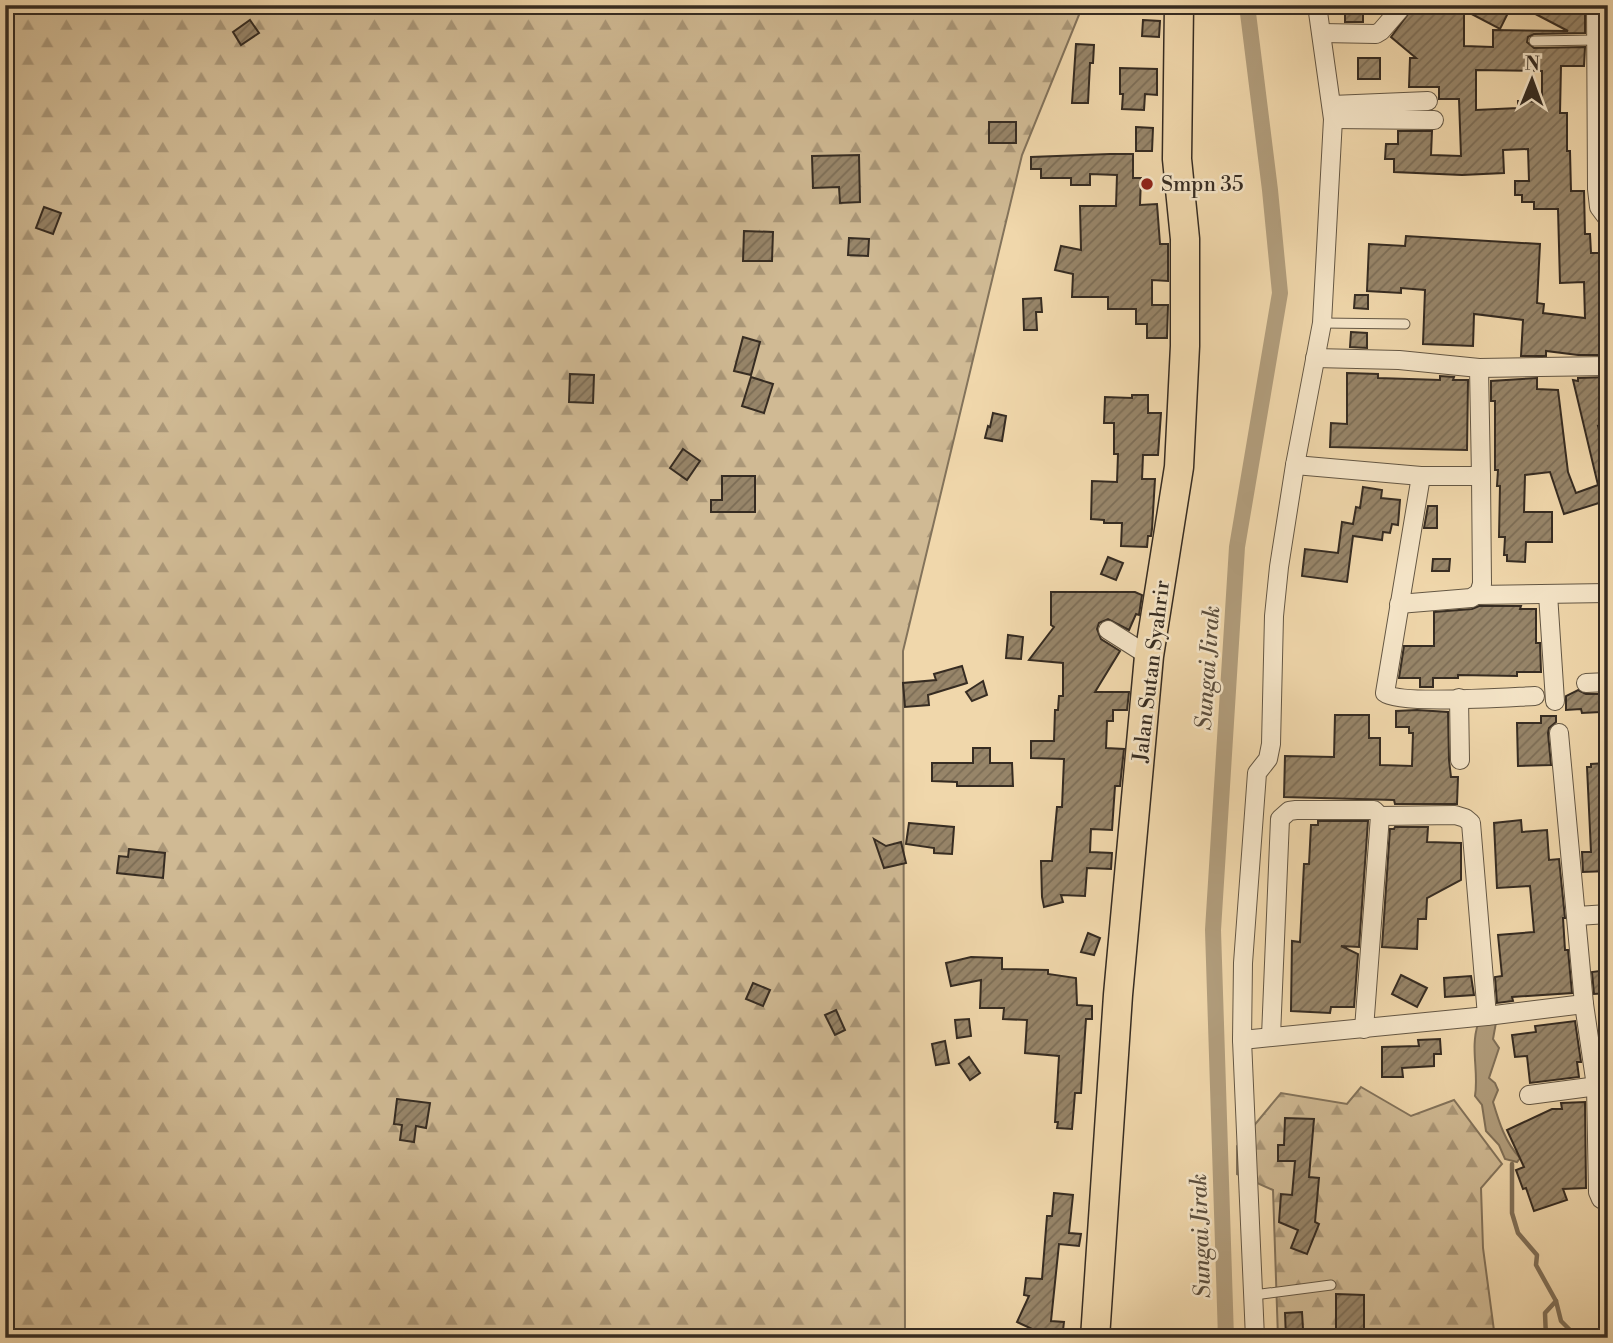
<svg xmlns="http://www.w3.org/2000/svg" width="1613" height="1343" font-family="'Libre Bodoni',serif">
<defs>
<pattern id="forest-firs" width="22" height="20" patternUnits="userSpaceOnUse" patternTransform="scale(1.75)"><rect width="22" height="20" fill="#d0ba94"/><path d="M5 1l3.5 6h-7zM16 11l3.5 6h-7z" fill="#aa9778"/></pattern>
<pattern id="building-hatch" width="6" height="6" patternUnits="userSpaceOnUse" patternTransform="scale(1.75)"><rect width="6" height="6" fill="#978569"/><path d="M-1 1l2-2M0 6l6-6M5 7l2-2" fill="none" stroke="#7c6d56"/></pattern>
</defs>
<rect width="100%" height="100%" fill="#f0d7ab"/>
<filter id="stains"><feTurbulence type="fractalNoise" baseFrequency=".00286" numOctaves="4"/><feColorMatrix values="0 0 0 0 .2 0 0 0 0 .09 0 0 0 0 .02 0 0 0 .5 -.17"/></filter>
<radialGradient id="worn" r=".72"><stop offset=".6" stop-color="#630" stop-opacity="0"/><stop offset="1" stop-color="#630" stop-opacity=".3"/></radialGradient>
<!-- forest -->
<g fill="url(#forest-firs)" stroke="#83735b" stroke-width="2">
<path d="M5 5H1083L1022 155 903 651 905 1338H5Z"/>
<path d="M1361 1087 1411 1116 1454 1100 1502 1164 1481 1188 1483 1248 1495 1338H1278L1273 1190 1237 1174V1146L1281 1093 1347 1104Z"/>
</g>
<!-- water -->
<path fill="#b19d7c" stroke="#807058" stroke-width="2" d="M1497 1017 1493 1039 1499 1048 1489 1078 1495 1083 1498 1090 1493 1102C1499 1122 1505 1142 1520 1158L1517 1162 1505 1159 1499 1145 1486 1131 1482 1105 1475 1096C1479 1072 1470 1048 1478 1024Z"/>
<g fill="none" stroke-linecap="round" stroke-linejoin="round">
<!-- stream -->
<g stroke="#807058" stroke-width="4.5">
<path d="M1512 1164V1213L1518 1233 1537 1255 1536 1265 1556 1301 1561 1321 1578 1338"/>
<path d="M1546 1338 1545 1313 1556 1301"/>
</g>
<!-- canal -->
<path stroke="#b19d7c" stroke-width="16" d="M1226 1338 1213 930 1237 547 1280 293 1270 190 1247 5"/>
</g>
<!-- building -->
<g fill="url(#building-hatch)" stroke="#362c22" stroke-width="2" fill-rule="evenodd">
<path d="M1436 5H1512L1500 29 1464 10V46L1493 47V30L1568 31 1524 8 1585 5V33L1534 34 1528 37 1527 42 1534 48 1585 47 1584 66H1561L1560 113H1567V151H1570L1571 191H1584L1585 234H1590L1591 253H1608V355H1578L1546 351V356H1521L1523 320 1474 314 1473 346 1423 344 1425 290 1401 288V293L1367 291 1369 244 1405 246 1406 236 1540 244 1537 303 1544 304 1543 313 1585 318 1584 282 1560 283 1558 209H1534V202H1522V195H1515V181H1529L1528 149 1503 150 1504 173 1462 175 1394 172V159H1385L1386 144H1398V131H1432L1431 155 1461 156 1459 99H1439V87H1409L1410 58H1416L1391 37 1411 10 1436 11ZM1476 70 1542 71V102L1518 101V108L1476 110Z"/>
<rect x="1345" y="7" width="18" height="15"/>
<path d="M250 20 259 33 241 45 233 32Z"/>
<path d="M1143 20 1160 21 1159 37 1142 36Z"/>
<path d="M1076 44 1094 45 1093 63H1090L1088 103H1072Z"/>
<rect x="1358" y="58" width="22" height="21"/>
<path d="M1120 68 1157 69V95L1145 94 1144 110 1122 109 1123 94H1120Z"/>
<rect x="989" y="122" width="27" height="21"/>
<path d="M1136 127 1153 128 1152 151H1136Z"/>
<path d="M1110 154H1133V178H1141L1140 205 1157 204 1160 244H1168V281L1152 280V305H1168L1167 338H1147V324H1136V309H1108V297H1072L1073 274 1055 270 1061 246 1081 250 1080 206H1116L1117 175 1090 174V185H1071V178H1041V169H1031V157Z"/>
<path d="M859 155 860 202 840 203 839 187 813 188 812 156Z"/>
<path d="M44 207 61 213 53 234 36 228Z"/>
<path d="M744 231 773 232 772 261H743Z"/>
<path d="M849 238 869 239 868 256 848 255Z"/>
<path d="M1355 295H1368V309L1354 308Z"/>
<path d="M1041 298 1042 312H1036L1037 330H1024L1023 299Z"/>
<path d="M1351 332 1367 333V348L1350 347Z"/>
<path d="M743 337 760 342 751 375 734 371Z"/>
<path d="M1347 373 1378 374V378L1440 380V376L1454 377 1453 380H1468L1467 450 1330 447 1331 423 1347 424Z"/>
<path d="M570 374 594 375 593 403 569 402Z"/>
<path d="M751 377 773 384 764 413 742 406Z"/>
<path d="M1608 377V427L1598 426 1608 465V505L1603 506 1602 502 1564 514 1550 472 1525 475 1524 512H1552V542H1526L1525 562 1507 561V555H1504L1505 537H1499L1500 486H1497L1498 470H1495V401H1491V381L1537 378V389L1558 390 1568 472 1576 493 1598 485 1573 380 1578 381V378Z"/>
<path d="M1132 395H1148V413H1161L1158 455H1143L1142 479H1155L1152 529 1151 536H1148L1147 547 1121 546 1122 523H1104V520L1091 519 1092 481 1117 482 1118 454H1114V423H1104L1105 397 1132 398Z"/>
<path d="M993 413 1006 416 1002 441 985 438 988 426 990 427Z"/>
<path d="M683 449 700 461 687 480 670 468Z"/>
<path d="M722 476H755V512H711V500H722Z"/>
<path d="M1363 487 1382 490 1381 498 1400 500 1398 525 1392 524 1390 533 1383 532 1382 540 1353 536 1347 582 1302 576 1305 549 1338 553 1342 522 1353 524 1356 507 1360 508Z"/>
<path d="M1428 506H1437V528H1424Z"/>
<path d="M1108 557 1123 563 1116 580 1101 574Z"/>
<path d="M1433 559H1450L1449 571H1432Z"/>
<path d="M1051 592H1135L1142 595 1139 615 1136 614 1129 630 1108 619 1099 623 1097 629 1101 639 1120 651 1095 692H1129L1127 710H1113V721H1107L1106 748 1124 749 1120 786H1115L1112 830 1091 829 1090 852 1112 853 1111 869 1087 868 1085 896 1061 895 1063 902 1044 907 1042 897 1041 861H1052L1057 807H1062L1064 759 1031 758V741H1054L1055 710H1058L1059 696H1063V663L1029 660 1054 627 1051 625Z"/>
<path d="M1479 606H1521L1520 609H1536V643H1540L1541 672H1517V676L1458 675V678H1433V687H1420V678H1399L1404 646H1434V612L1472 609Z"/>
<path d="M1008 635 1023 637 1021 659 1006 658Z"/>
<path d="M962 666 967 683 928 695 929 705 905 707 903 683 936 680 934 674Z"/>
<path d="M983 681 987 695 972 701 966 692Z"/>
<path d="M1578 690 1586 694H1599L1600 712 1582 713 1581 709 1566 710V696Z"/>
<path d="M1417 710 1448 712 1449 760 1451 777H1458L1457 804H1395L1394 800 1284 797 1285 756 1334 757 1335 715H1369V738H1380V765L1412 766 1413 733H1409V727H1396V711Z"/>
<path d="M1541 716H1556V722L1549 728 1548 733 1551 765 1518 766 1517 723H1541Z"/>
<path d="M973 748H990V763H1012L1013 786H957V782L932 781V763H973Z"/>
<path d="M1606 763 1608 871 1583 872 1582 852H1591L1587 767H1591V764Z"/>
<path d="M1521 820 1522 832 1547 830 1549 860 1559 859 1565 918H1563L1565 950H1568L1572 993 1512 997 1513 1001 1497 1003 1495 977 1502 976 1498 935 1534 932 1530 886 1497 888 1494 823Z"/>
<path d="M1318 821H1368L1359 947 1341 946 1358 954 1354 1007H1331L1330 1013 1291 1011 1292 941 1300 942 1304 864H1309L1311 825H1318Z"/>
<path d="M909 823 954 827 952 854 934 853V848L906 844Z"/>
<path d="M1395 827H1428L1427 842 1461 843V880L1427 898 1426 919H1418L1417 949 1382 947 1390 829H1394Z"/>
<path d="M874 839 886 846 901 842 906 863 884 868Z"/>
<path d="M129 849 165 853 163 878 117 873 119 856 128 857Z"/>
<path d="M1088 933 1100 938 1094 955 1081 952Z"/>
<path d="M971 957 1002 958V969L1048 970V974L1076 978 1077 1005 1092 1006V1019H1086L1081 1093H1075L1072 1129 1057 1128 1058 1122H1055L1059 1056 1025 1053 1027 1020 1003 1019 1004 1008H980L981 980 951 986 946 963Z"/>
<path d="M1608 970V993L1594 994 1592 972Z"/>
<path d="M1401 975 1427 988 1417 1007 1392 994Z"/>
<path d="M1471 976 1474 995 1445 997 1444 978Z"/>
<path d="M753 983 770 990 763 1006 746 999Z"/>
<path d="M836 1010 845 1030 835 1035 825 1015Z"/>
<path d="M969 1019 971 1036 957 1038 955 1020Z"/>
<path d="M1575 1021 1581 1062H1577L1579 1077 1530 1083 1527 1056 1515 1057 1512 1035 1536 1032 1535 1026Z"/>
<path d="M1599 1031H1608V1061H1604Z"/>
<path d="M1440 1039 1441 1054H1434V1066L1402 1068 1403 1077H1382V1047L1419 1046 1418 1040Z"/>
<path d="M945 1041 949 1063 936 1065 932 1044Z"/>
<path d="M969 1057 980 1073 970 1080 959 1064Z"/>
<path d="M397 1099 430 1103 426 1128 416 1126 414 1142 400 1140 402 1125 394 1124Z"/>
<path d="M1585 1102 1586 1188 1563 1189 1567 1200 1534 1211 1526 1188 1523 1189 1516 1170 1524 1167 1507 1130 1552 1109H1562L1561 1103Z"/>
<path d="M1285 1118 1314 1119 1309 1177 1319 1178 1315 1222 1319 1224 1307 1254 1291 1248 1298 1230 1279 1222 1281 1194 1292 1195 1295 1161H1278V1145H1284Z"/>
<path d="M1054 1193 1073 1195 1069 1233 1081 1234 1079 1246 1059 1244 1051 1321 1064 1322 1062 1338H1040L1041 1333 1017 1322 1029 1296 1024 1295 1026 1278 1042 1279 1047 1216H1052Z"/>
<path d="M1336 1294 1364 1295V1330L1336 1329Z"/>
<path d="M1302 1312 1303 1329 1297 1330 1298 1338H1286L1285 1313Z"/>
</g>
<g fill="none" stroke-linecap="round" stroke-linejoin="round">
<!-- service casing -->
<g stroke="#645744" stroke-width="11">
<g id="service">
<path d="M1534 41 1596 40"/>
<path d="M1322 323 1405 324"/>
<path d="M1254 1295 1331 1285"/>
</g>
</g>
<!-- minor casing -->
<g stroke="#645744" stroke-width="20">
<g id="minor">
<path d="M1596 5 1597 189 1599 207 1608 219"/>
<path d="M1322 33 1376 34 1381 31 1400 9"/>
<path d="M1332 105 1428 101"/>
<path d="M1333 119 1434 120"/>
<path d="M1315 358 1399 360 1479 368 1481 476"/>
<path d="M1479 368 1608 366"/>
<path d="M1295 465 1421 476H1481L1482 584 1479 593 1471 598 1399 604"/>
<path d="M1421 476 1385 693C1399 705 1510 697 1535 696"/>
<path d="M1548 594 1555 701"/>
<path d="M1477 595 1608 593"/>
<path d="M1108 630 1149 656"/>
<path d="M1586 683 1608 682"/>
<path d="M1459 698 1460 760"/>
<path d="M1559 733 1584 1004 1596 1086 1598 1192 1601 1199 1608 1202"/>
<path d="M1380 816 1455 815 1465 818 1471 823 1487 1016"/>
<path d="M1577 916 1608 914"/>
<path d="M1271 1036 1280 819 1289 811 1296 810H1374L1380 816 1364 1029"/>
<path d="M1242 1040 1487 1016 1584 1004"/>
<path d="M1529 1095 1605 1085"/>
<path d="M1255 1338 1242 1040 1243 963 1257 773 1268 759 1271 744 1274 616 1279 567 1295 465 1322 323 1333 119 1317 5"/>
</g>
</g>
<!-- primary casing -->
<g stroke="#362c22" stroke-width="31">
<path id="primary" d="M1095 1338 1118 995 1149 656 1179 467 1185 346V239L1177 159 1179 5"/>
</g>
<!-- service -->
<use href="#service" stroke="#f5e5c8" stroke-width="9"/>
<!-- minor -->
<use href="#minor" stroke="#f5e5c8" stroke-width="18"/>
<!-- primary -->
<use href="#primary" stroke="#f0d7ab" stroke-width="28"/>
</g>
<!-- markers -->
<circle fill="#8f2418" stroke="#f5e5c8" stroke-width="2.5" cx="1147" cy="184" r="7"/>
<g text-anchor="middle" stroke-width="5" stroke-linejoin="round" paint-order="stroke">
<!-- poi labels -->
<g font-size="21" fill="#362c22" stroke="#f5e5c8" text-anchor="start">
<text x="1161" y="191">Smpn 35</text>
</g>
<!-- street labels -->
<g font-size="21" fill="#362c22" stroke="#f5e5c8">
<text transform="translate(1151 671) rotate(-83)" y="7">Jalan Sutan Syahrir</text>
</g>
<!-- water labels -->
<g font-size="23" font-style="italic" fill="#5b4e3d" stroke="#f5e5c8">
<text transform="translate(1207 668) rotate(-86)" y="8">Sungai Jirak</text>
<text transform="translate(1200 1236) rotate(-92)" y="8">Sungai Jirak</text>
</g>
</g>
<!-- margin -->
<rect width="1613" height="1343" fill="none" stroke="#f0d7ab" stroke-width="28"/>
<rect x="7" y="7" width="1599" height="1329" fill="none" stroke="#362c22" stroke-width="3.5"/>
<rect x="14" y="14" width="1585" height="1315" fill="none" stroke="#362c22" stroke-width="2"/>
<!-- north arrow -->
<g transform="translate(1532 80) rotate(1)" stroke="#f5e5c8" stroke-width="5" paint-order="stroke">
<path d="M0-5L12 26L0 18L-12 26Z" fill="#362c22"/>
<text y="-10" font-size="19" font-weight="bold" text-anchor="middle" fill="#362c22">N</text>
</g>
<rect width="100%" height="100%" filter="url(#stains)"/>
<rect width="100%" height="100%" fill="url(#worn)"/>
</svg>
